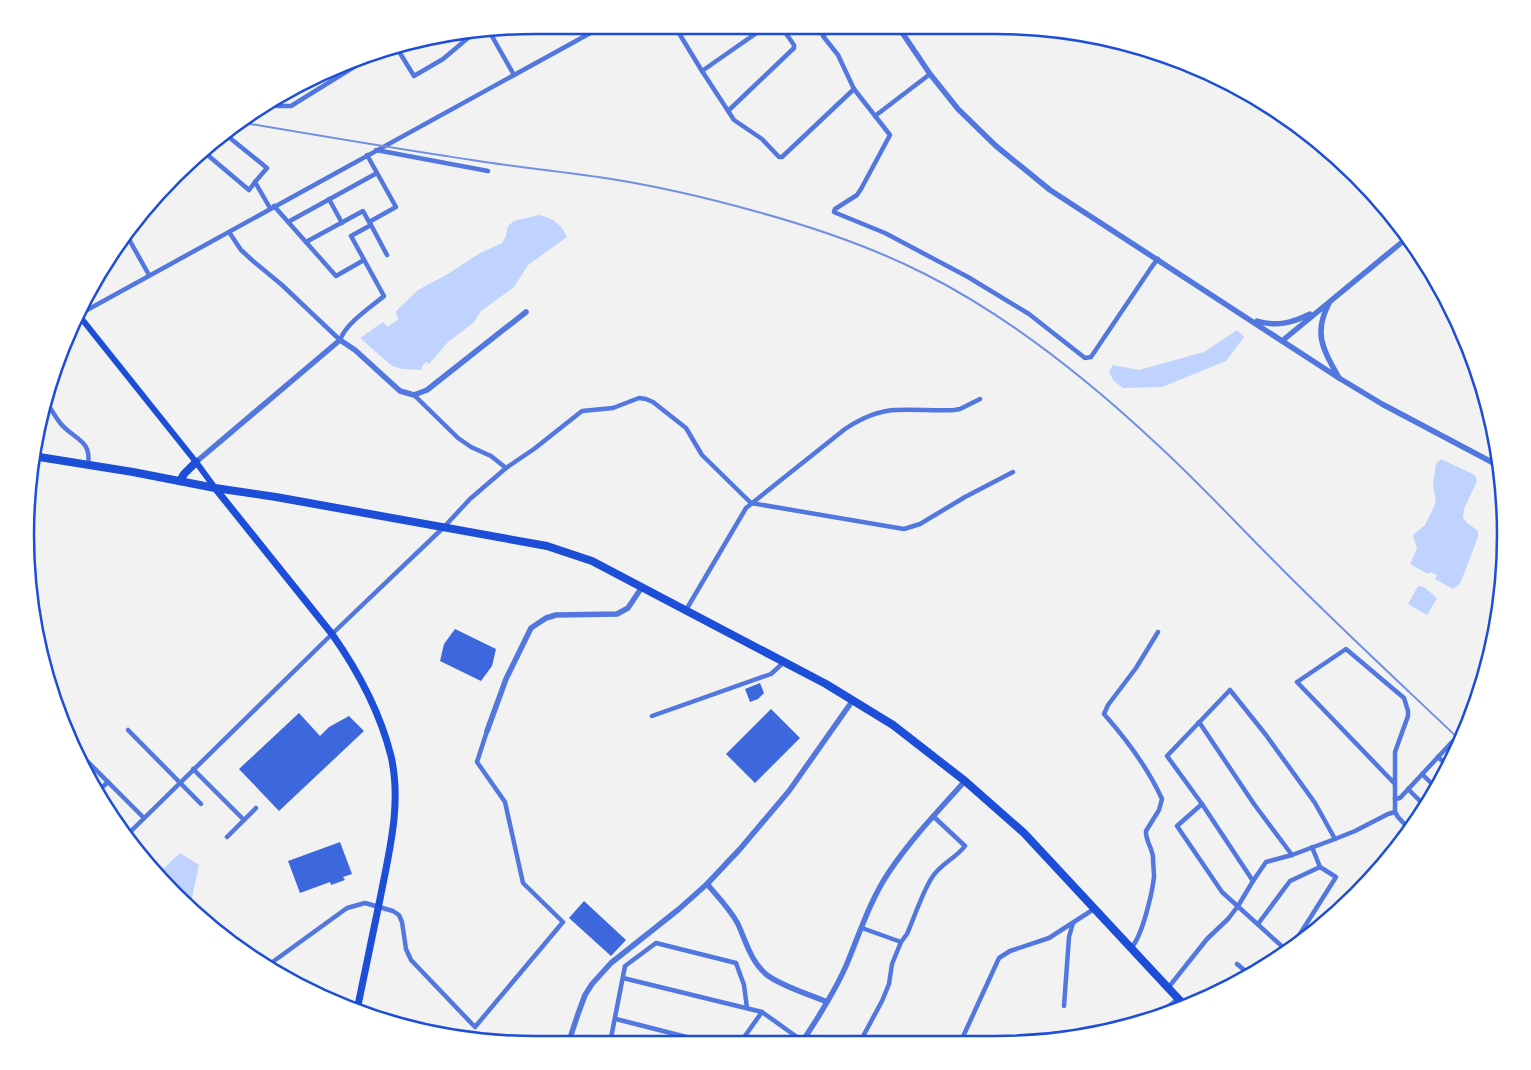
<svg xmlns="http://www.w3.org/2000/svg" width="1531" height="1070" font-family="'Alegreya Sans',sans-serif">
<rect width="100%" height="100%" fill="#f2f2f2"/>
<!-- water -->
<g fill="#bfd3fe">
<path d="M539 215C553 218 562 225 567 237L528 265 514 287 481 311 474 322 447 343 429 364 426 362 422 366V370L402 369 392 366 360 338 383 322 387 327 399 319 397 317 396 311 418 290 448 274 480 253 502 243 506 236 508 226 514 221Z"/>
<path d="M1237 330 1244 337 1226 361 1162 387 1123 388 1114 381 1109 372 1113 365 1139 370 1204 352Z"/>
<path d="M1441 459 1475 475 1477 481 1464 509 1463 517 1466 522 1478 531V537L1460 584 1453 589 1435 579 1437 575 1430 572 1428 574 1410 564 1417 549 1413 535 1425 525 1436 502 1433 485 1436 464Z"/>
<path d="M1418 586 1424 587 1437 598 1427 615 1408 604Z"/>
<path d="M180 853 199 865 191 902 188 906 156 876Z"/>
</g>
<!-- building -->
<g fill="#3d67dc">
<path d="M455 629 496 649 492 666 481 681 440 661 444 644Z"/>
<path d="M760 683 764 693 758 699 750 702 745 689Z"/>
<path d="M771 709 800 738 755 783 726 754Z"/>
<path d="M299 713 320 736 329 727 349 716 364 731 279 811 239 769Z"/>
<path d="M340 842 352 874 343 877 345 880 331 885 330 882 300 893 288 861Z"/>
<path d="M584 901 626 940 611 956 569 918Z"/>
</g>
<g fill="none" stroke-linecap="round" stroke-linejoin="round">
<!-- minor -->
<g stroke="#5277de" stroke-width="4.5">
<path d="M674 25 702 71 768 25"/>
<path d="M832 25 823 36 838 55 854 89 890 135 861 189 857 195 835 209 834 212 836 213 885 233 968 277 1029 314 1085 358 1091 357 1153 265 1158 259"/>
<path d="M489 31 514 75"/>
<path d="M395 45 414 76 443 59 474 33"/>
<path d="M702 71 734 120 762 139 779 157H782L854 89"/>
<path d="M270 101 277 106H291L383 49"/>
<path d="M728 111 794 48V45L780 25"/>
<path d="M875 116 930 74"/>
<path d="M225 134 267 168 255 182 270 208"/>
<path d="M376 150 488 171"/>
<path d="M204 152 249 190 255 182"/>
<path d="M329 199 342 223"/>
<path d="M149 202 151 204"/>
<path d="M274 206 336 276 364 260"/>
<path d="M288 222 377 173"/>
<path d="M370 223 387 255"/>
<path d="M229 232 241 250 253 261 282 285 340 340C346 323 371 307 384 296L351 236 371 225"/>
<path d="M126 234 149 275"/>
<path d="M306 242 363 211 369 222 396 207 367 155"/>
<path d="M78 315 605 25"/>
<path d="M47 404C52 410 56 418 61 424 75 440 92 440 88 465"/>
<path d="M506 468 534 449 582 411 613 408 639 398 646 399 653 402 686 428 702 455 751 503 904 529 920 524 965 497 1013 472"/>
<path d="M686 610 746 508 845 429C860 419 877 411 895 410 915 409 934 411 954 410L960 409 980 399"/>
<path d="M652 716 771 674 784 662"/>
<path d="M1199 722 1254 804 1292 855"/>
<path d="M128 730 201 804"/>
<path d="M1438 757 1449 767"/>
<path d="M78 762 83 757 144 818"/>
<path d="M193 769 244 820"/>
<path d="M1422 774 1436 788"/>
<path d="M1395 784 1297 682 1346 649 1404 698 1408 711V716L1395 752V812L1398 817 1410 830"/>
<path d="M1408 789 1425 806"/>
<path d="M98 791 108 782"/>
<path d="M1395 799 1400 798 1452 742 1458 748"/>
<path d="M1202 804 1177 826 1222 892 1286 950"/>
<path d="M127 835 332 634 444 527 470 499 506 468 491 456 471 447 458 438 414 395"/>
<path d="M227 837 256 808"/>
<path d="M1253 881 1202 804 1167 756 1230 690 1266 735 1315 803 1335 839"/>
<path d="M1258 924 1290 881 1320 867"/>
<path d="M862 928 901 942"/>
<path d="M1293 945 1336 877 1320 867 1312 847"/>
<path d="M1131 948C1142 937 1152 894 1154 877 1154 871 1153 864 1153 857 1152 848 1145 839 1146 831L1159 810 1162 799C1147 766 1127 740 1104 714L1108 705 1136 668 1158 632"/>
<path d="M1237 964 1249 974"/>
<path d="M267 966 347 908 365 903 393 911 399 915 402 922 406 949 411 960 475 1027 563 922 523 883 505 802 477 762 487 731"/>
<path d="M623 978 762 1012 804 1042"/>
<path d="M1168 988 1207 939 1228 919 1238 906 1253 881 1266 862 1292 855 1335 839 1355 831 1388 814 1395 812"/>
<path d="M1064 1006 1069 937 1073 923"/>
<path d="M1153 1018 1178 999"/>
<path d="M616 1019 710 1043"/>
<path d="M961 1041 999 958 1010 951 1049 938 1094 909"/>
<path d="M860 1042 882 1001 889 984 892 964 901 942 907 934C915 916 923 890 933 876 942 863 956 858 965 846L933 816"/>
<path d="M610 1043 625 966 656 943 736 963 744 985 747 1008"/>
<path d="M740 1043 762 1012"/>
</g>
<!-- tertiary -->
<g stroke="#5277de" stroke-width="5.5">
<path d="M897 25 930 74 958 109 996 146 1050 190 1339 378 1382 404 1501 467"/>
<path d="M1329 303C1313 334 1323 349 1339 378"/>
<path d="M1257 321C1276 327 1292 323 1310 314"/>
<path d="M1282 341 1407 238"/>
<path d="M196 462 340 340 355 350 400 391 414 395 427 390 526 312"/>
<path d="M487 731 506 679 531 628 546 618 556 615 617 614 628 608 642 587"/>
<path d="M707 884C718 897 730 909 738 924 746 942 751 962 767 975 783 987 809 994 827 1002"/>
<path d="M802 1042C818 1018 834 993 846 966 859 935 870 900 889 872 911 839 939 810 965 781"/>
<path d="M568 1044 578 1014 585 995 592 984 611 963 679 909 707 884 740 849 789 791 853 700"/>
</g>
<!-- secondary -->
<path stroke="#1d4ed8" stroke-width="6" d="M77 313 196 462 215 488"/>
<!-- primary -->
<path stroke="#1d4ed8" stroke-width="7" d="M215 488 332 634C358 671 380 712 391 756 402 804 389 852 380 899 372 936 365 973 357 1010"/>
<!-- trunk -->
<g stroke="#1d4ed8" stroke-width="8">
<path d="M33 456 133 472 215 488 276 497 547 546 592 561 826 684 893 725 965 781 1024 833 1185 1006"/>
<path d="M180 481 184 474 196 462"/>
</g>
<!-- rail -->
<path stroke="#7290e2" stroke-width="2" d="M239 122C321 136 403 150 485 162 525 168 565 172 605 178 657 186 708 198 758 212 816 228 872 247 925 274 1012 318 1090 381 1160 447 1200 484 1237 524 1276 563 1336 624 1399 682 1461 741"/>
</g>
<!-- crop -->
<path d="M0 0H1531V1070H0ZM535 34H996A501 501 0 0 1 1497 535V535A501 501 0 0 1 996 1036H535A501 501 0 0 1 34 535V535A501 501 0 0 1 535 34Z" fill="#fff" fill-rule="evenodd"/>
<path fill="none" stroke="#1d4ed8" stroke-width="2.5" d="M535 34H996A501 501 0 0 1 1497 535V535A501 501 0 0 1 996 1036H535A501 501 0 0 1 34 535V535A501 501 0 0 1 535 34Z"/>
</svg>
